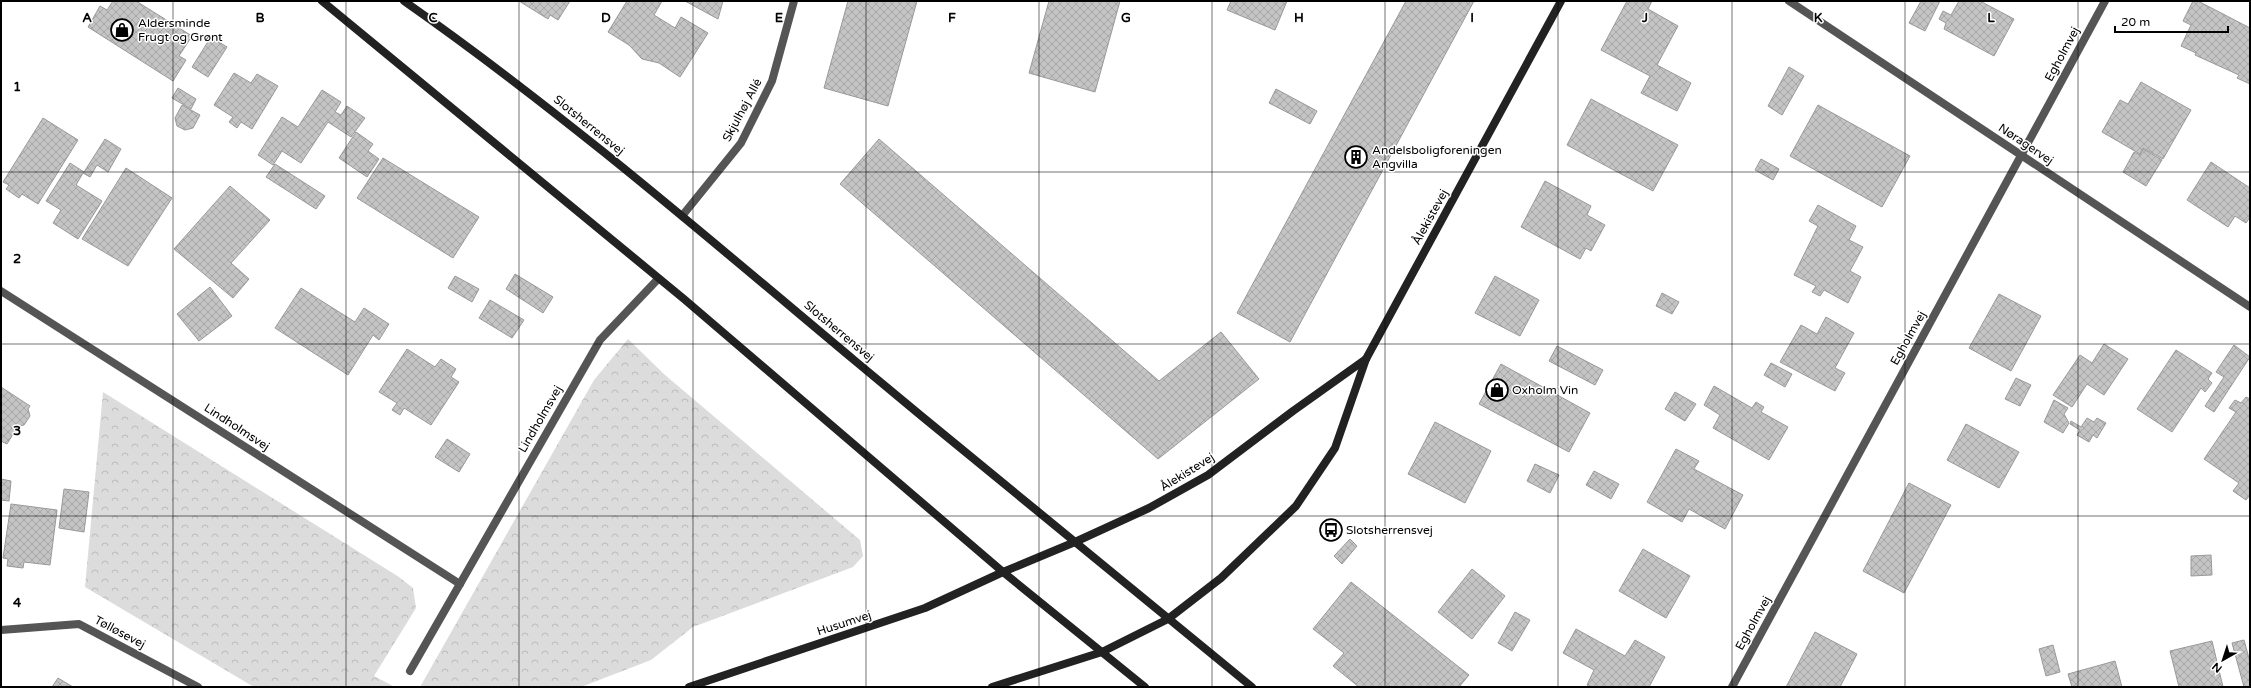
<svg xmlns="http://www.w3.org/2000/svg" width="2251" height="688" font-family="'Varela Round',sans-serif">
<defs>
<pattern id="park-crowns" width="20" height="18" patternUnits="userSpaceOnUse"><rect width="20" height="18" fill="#dcdcdc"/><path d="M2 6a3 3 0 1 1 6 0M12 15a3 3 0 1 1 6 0" fill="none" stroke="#bbb"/></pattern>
<pattern id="building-cross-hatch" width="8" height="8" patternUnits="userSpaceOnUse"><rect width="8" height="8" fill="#c4c4c4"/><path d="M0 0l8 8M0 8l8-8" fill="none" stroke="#a7a7a7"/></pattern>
</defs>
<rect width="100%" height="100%" fill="#fff"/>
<!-- park -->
<g fill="url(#park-crowns)">
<path d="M628 339 665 375 860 540 863 556 853 567 693 627 651 660 581 687H420L594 380Z"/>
<path d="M103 392 399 577 413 588 416 608 374 676 395 687H254L85 587Z"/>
</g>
<!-- building -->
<g fill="url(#building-cross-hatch)" stroke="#999">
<path d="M113 1H136L192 36 179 56 186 60 173 81 88 27 100 6 107 10Z"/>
<path d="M519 1H570L558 20 550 15 548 19Z"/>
<path d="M627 1H662L654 15 675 28 681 17 708 33 680 77 659 63 642 59 629 45 608 32Z"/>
<path d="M685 1H723L718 19Z"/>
<path d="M848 1H917L888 106 824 88Z"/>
<path d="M1049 1H1120L1095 92 1029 73Z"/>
<path d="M1231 1H1287L1275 30 1227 10Z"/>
<path d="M1406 1H1474L1290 342 1237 313Z"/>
<path d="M1627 1H1652L1648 9 1678 26 1657 65 1691 83 1677 111 1641 93 1650 76 1601 50Z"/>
<path d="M1921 1H1940L1925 31 1909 23Z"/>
<path d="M1959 1H1980L2014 19 1994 56 1944 29 1946 23 1939 19 1943 11 1951 15Z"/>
<path d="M2193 1H2198L2250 28V84L2237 78 2239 75 2195 55 2196 53 2181 46 2191 25 2183 21Z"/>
<path d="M211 37 227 47 208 77 192 67Z"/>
<path d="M1789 67 1804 76 1782 115 1768 106Z"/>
<path d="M234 73 251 83 257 74 278 86 252 129 241 122 237 128 229 122 233 117 214 105Z"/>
<path d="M2141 82 2191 110 2163 159 2143 148 2140 154 2102 132 2120 100 2128 104Z"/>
<path d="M178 88 196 99 191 109 172 98Z"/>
<path d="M1276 89 1317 111 1310 124 1269 103Z"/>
<path d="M322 90 341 102 335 112 341 115 347 106 365 118 351 137 328 122 301 163 282 151 273 165 258 155 282 117 298 127Z"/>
<path d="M1591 99 1678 145 1653 191 1567 145Z"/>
<path d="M182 105 200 115 193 128 185 130 177 126 175 118Z"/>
<path d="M1818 105 1910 156 1882 207 1790 156Z"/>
<path d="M43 118 78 140 38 204 22 194 19 198 6 189 9 185 3 182Z"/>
<path d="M356 132 373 144 368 151 379 159 367 177 339 158Z"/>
<path d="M105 139 121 149 108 172 97 165 90 177 83 173 76 185 102 201 78 239 53 223 61 210 46 201 70 163 84 172Z"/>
<path d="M879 139 1159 381 1221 332 1259 379 1158 459 840 184Z"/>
<path d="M2143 149 2162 160 2146 186 2123 172 2134 152 2140 155Z"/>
<path d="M383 158 479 217 453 258 357 198Z"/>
<path d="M1761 159 1779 169 1773 180 1755 170Z"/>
<path d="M2211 162 2250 188V217L2246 223 2235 216 2228 227 2187 200Z"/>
<path d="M275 164 325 196 316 209 266 177Z"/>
<path d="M126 168 172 198 128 266 82 239Z"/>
<path d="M1545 181 1591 206 1587 215 1605 225 1591 251 1586 248 1580 259 1521 227Z"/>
<path d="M230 186 270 220 231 263 249 279 233 298 174 249Z"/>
<path d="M1818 205 1856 226 1849 240 1863 247 1850 271 1861 277 1848 303 1824 290 1820 296 1812 292 1816 286 1794 275 1818 226 1809 221Z"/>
<path d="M515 274 553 297 543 313 506 289Z"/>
<path d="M455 276 479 289 472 302 448 288Z"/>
<path d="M1495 276 1539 300 1520 336 1475 313Z"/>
<path d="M210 287 232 316 199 341 177 314Z"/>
<path d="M301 288 355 322 364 308 389 324 379 340 373 335 348 375 275 328Z"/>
<path d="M1662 293 1679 302 1672 314 1656 306Z"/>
<path d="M1999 294 2041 316 2011 371 1969 348Z"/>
<path d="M490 300 524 320 512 338 479 318Z"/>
<path d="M1826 317 1854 333 1835 368 1845 373 1835 391 1780 362 1801 325 1817 334Z"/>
<path d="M2104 344 2128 359 2104 395 2087 384 2072 407 2053 395 2080 355 2092 363Z"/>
<path d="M2234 345 2250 357 2214 412 2205 406 2224 377 2216 372Z"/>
<path d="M1557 346 1603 370 1595 385 1549 361Z"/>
<path d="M407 349 435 367 441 359 456 369 451 377 459 382 431 425 404 408 400 415 392 410 397 403 379 392Z"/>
<path d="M2176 350 2212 373 2208 379 2212 383 2205 392 2201 388 2172 432 2137 409Z"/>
<path d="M1771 363 1792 374 1785 387 1764 375Z"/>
<path d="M1501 364 1590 413 1569 452 1479 404Z"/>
<path d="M2016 378 2031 385 2020 406 2005 399Z"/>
<path d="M1714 386 1752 408 1756 402 1764 407 1761 412 1788 427 1769 460 1713 428 1720 415 1704 405Z"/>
<path d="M1 387 30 406 28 409 30 416 24 425 18 426 7 444 1 441Z"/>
<path d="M1675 392 1696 404 1685 421 1665 409Z"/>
<path d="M2246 397 2250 399V495L2246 500 2233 491 2239 483 2204 459 2236 412 2229 408 2235 400 2241 403Z"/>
<path d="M2054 400 2068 408 2064 414 2069 423 2063 433 2044 422Z"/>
<path d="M2087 418 2094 422 2097 418 2106 423 2097 438 2093 435 2089 442 2077 435 2080 430 2070 424 2071 421 2081 427Z"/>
<path d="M1435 422 1491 451 1465 503 1408 474Z"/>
<path d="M1966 424 2019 452 1999 488 1947 460Z"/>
<path d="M447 439 470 454 459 472 435 457Z"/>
<path d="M1676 449 1699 461 1694 469 1743 495 1725 529 1689 509 1682 522 1647 502Z"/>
<path d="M1535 464 1559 475 1550 493 1527 481Z"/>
<path d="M1594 471 1619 484 1611 499 1586 485Z"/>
<path d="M1 479 11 481 9 501 1 500Z"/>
<path d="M1909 483 1951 505 1904 593 1863 571Z"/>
<path d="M64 489 89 492 84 532 59 528Z"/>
<path d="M11 504 57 510 50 565 24 562 23 568 7 566 8 559 3 558Z"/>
<path d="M1350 539 1357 546 1342 564 1334 556Z"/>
<path d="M1643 549 1690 576 1666 618 1619 591Z"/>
<path d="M2211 555 2212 575 2191 576V556Z"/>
<path d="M1472 569 1505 596 1472 639 1438 612Z"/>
<path d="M1351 582 1469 675 1459 687H1359L1333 666 1344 653 1313 629Z"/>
<path d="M1515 612 1530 620 1512 651 1498 643Z"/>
<path d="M1576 629 1625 656 1635 640 1665 657 1649 687H1591L1587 685 1594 670 1563 653Z"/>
<path d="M1815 632 1857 654 1840 687H1786Z"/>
<path d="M2244 640 2250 662V687H2244L2232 643Z"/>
<path d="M2212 641 2223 687H2179L2170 651Z"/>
<path d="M2053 645 2060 672 2046 676 2039 649Z"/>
<path d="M2115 661 2122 687H2072L2068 674Z"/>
<path d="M58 678 73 687H52Z"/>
</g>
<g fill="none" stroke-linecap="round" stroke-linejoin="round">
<!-- street -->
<g stroke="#555" stroke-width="8">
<path d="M1789 1 2250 307"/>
<path d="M682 216 741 143 772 81 794 1"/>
<path d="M1 291 460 584"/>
<path d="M1 630 79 624 198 687"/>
<path d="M410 671 600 340 658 279"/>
<path d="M1732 687 2105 1"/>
</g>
<!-- secondary -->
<g stroke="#222" stroke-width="8">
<path d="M322 1 684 299 1003 572 1145 687"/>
<path d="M404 1C561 111 707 237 854 360 986 470 1119 579 1252 687"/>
<path d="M689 687 925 608 1003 572 1075 542 1149 508 1208 475 1293 411 1366 359"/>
<path d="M992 687 1102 652 1168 619 1221 578 1296 506 1335 448 1366 359 1561 1"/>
</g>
</g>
<!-- grid -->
<path fill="none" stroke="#000" stroke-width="1" stroke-opacity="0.55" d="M173 1V687M346 1V687M519 1V687M693 1V687M866 1V687M1039 1V687M1212 1V687M1385 1V687M1558 1V687M1732 1V687M1905 1V687M2078 1V687M1 172H2250M1 344H2250M1 516H2250"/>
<!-- icons -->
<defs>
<g id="shop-ring" transform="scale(1.15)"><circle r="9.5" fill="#fff" stroke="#000" stroke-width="1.5"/><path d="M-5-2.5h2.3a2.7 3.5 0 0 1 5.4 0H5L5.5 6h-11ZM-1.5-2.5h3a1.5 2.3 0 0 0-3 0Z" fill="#000"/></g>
<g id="building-ring" transform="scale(1.15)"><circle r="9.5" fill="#fff" stroke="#000" stroke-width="1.5"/><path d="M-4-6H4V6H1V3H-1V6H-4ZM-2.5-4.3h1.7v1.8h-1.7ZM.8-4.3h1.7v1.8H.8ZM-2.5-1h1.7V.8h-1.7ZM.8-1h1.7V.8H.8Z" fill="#000"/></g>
<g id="bus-ring" transform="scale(1.15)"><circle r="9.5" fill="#fff" stroke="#000" stroke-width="1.5"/><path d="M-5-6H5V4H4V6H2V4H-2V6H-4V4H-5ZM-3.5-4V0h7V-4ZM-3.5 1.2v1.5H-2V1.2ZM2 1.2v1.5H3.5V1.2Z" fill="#000"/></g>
</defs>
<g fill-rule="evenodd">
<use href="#shop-ring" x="122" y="30"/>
<use href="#building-ring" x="1356" y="157"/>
<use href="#shop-ring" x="1497" y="390"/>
<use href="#bus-ring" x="1331" y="530"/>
</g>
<g text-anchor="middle" stroke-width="3" stroke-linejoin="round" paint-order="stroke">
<!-- poi labels -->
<g font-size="12" fill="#000" stroke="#fff" text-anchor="start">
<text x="138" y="27">Aldersminde<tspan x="138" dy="14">Frugt og Grønt</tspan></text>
<text x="1372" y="154">Andelsboligforeningen<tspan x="1372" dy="14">Angvilla</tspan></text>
<text x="1512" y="394">Oxholm Vin</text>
<text x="1346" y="534">Slotsherrensvej</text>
</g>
<!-- street labels -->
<g font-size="12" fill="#000" stroke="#fff">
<text transform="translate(2062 54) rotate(-62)" y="4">Egholmvej</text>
<text transform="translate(742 110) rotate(-62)" y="4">Skjulhøj Allé</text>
<text transform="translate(589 125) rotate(39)" y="4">Slotsherrensvej</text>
<text transform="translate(2026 144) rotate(34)" y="4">Nøragervej</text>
<text transform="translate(1430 217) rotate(-61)" y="4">Ålekistevej</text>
<text transform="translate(839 331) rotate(40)" y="4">Slotsherrensvej</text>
<text transform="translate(1908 338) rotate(-61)" y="4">Egholmvej</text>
<text transform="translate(540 419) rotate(-60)" y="4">Lindholmsvej</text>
<text transform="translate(237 427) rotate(33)" y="4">Lindholmsvej</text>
<text transform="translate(1187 472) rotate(-32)" y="4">Ålekistevej</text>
<text transform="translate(844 623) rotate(-18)" y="4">Husumvej</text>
<text transform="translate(1753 623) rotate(-61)" y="4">Egholmvej</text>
<text transform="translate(120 632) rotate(28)" y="4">Tølløsevej</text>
</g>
</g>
<g font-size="13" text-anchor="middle" font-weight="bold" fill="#000" stroke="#fff" stroke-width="3" stroke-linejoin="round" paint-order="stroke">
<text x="87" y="22">A</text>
<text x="260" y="22">B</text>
<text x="433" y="22">C</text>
<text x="606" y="22">D</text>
<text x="779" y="22">E</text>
<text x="952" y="22">F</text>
<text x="1126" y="22">G</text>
<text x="1299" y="22">H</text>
<text x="1472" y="22">I</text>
<text x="1645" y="22">J</text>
<text x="1818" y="22">K</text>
<text x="1991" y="22">L</text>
<text x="17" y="91">1</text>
<text x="17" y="263">2</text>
<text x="17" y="435">3</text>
<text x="17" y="607">4</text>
</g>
<!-- border -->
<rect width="2251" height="688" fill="none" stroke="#000000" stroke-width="4"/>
<!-- north arrow -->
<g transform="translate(2223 660) rotate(219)" stroke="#ffffff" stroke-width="3" paint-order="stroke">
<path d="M0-3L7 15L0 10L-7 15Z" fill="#000000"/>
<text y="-6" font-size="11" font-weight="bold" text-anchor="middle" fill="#000000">N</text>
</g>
<!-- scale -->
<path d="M2115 26v6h113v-6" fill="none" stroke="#000000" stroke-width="2"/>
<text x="2121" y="26" font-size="12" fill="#000000" stroke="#ffffff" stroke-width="3" paint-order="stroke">20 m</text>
</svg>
